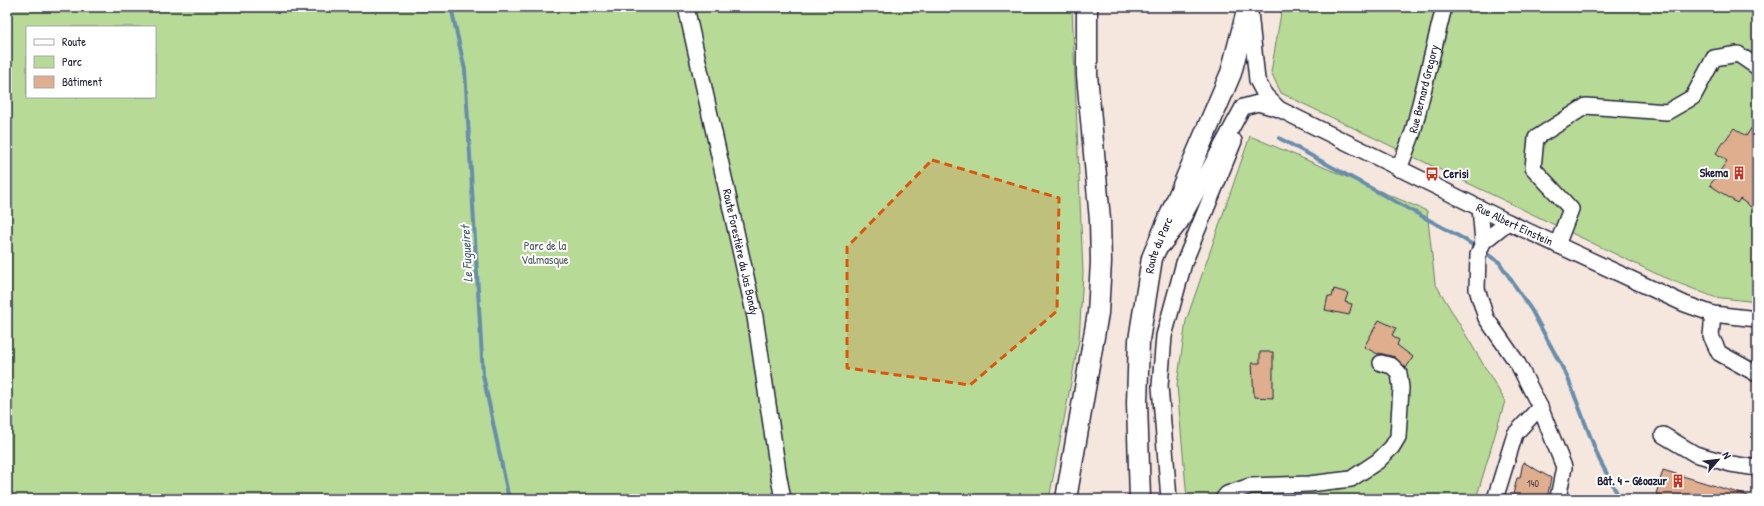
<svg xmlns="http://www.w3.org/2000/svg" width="1764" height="506" font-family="'Patrick Hand',sans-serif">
<rect width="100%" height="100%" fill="#f5e7dd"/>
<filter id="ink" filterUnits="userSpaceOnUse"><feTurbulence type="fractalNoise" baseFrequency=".025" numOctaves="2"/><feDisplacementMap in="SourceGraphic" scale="8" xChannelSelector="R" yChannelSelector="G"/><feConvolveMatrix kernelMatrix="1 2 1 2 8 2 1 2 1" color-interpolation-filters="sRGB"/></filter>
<g filter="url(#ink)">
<!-- green -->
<g fill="#b7db96" stroke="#6c7e68" fill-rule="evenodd">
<path d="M7 7H1072L1083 273 1079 340 1049 499H7ZM27 27H155V97H27Z"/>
<path d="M1282 7H1757V302L1714 297 1663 277 1281 93 1271 72Z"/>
<path d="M1250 136 1427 211 1435 283 1505 401 1476 499H1187L1177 385 1186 321Z"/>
</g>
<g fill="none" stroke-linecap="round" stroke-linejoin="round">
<!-- stream -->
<g stroke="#678dac" stroke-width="4">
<path d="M451 7 465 70 483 375 509 499"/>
<path d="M1279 138 1462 238 1499 262 1532 311 1567 376 1599 459 1620 499"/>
</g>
</g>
<!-- building -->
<g fill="#deae8f" stroke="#22223b">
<path d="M1757 120V211L1740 199 1737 203 1710 185 1727 161 1716 153 1734 128 1746 136Z"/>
<path d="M1334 289 1348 293 1345 302 1352 304 1349 315 1325 310 1328 296 1332 297Z"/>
<path d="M1379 320 1396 328 1392 335 1399 340 1397 345 1413 357 1406 368 1395 357 1379 353 1378 354 1364 347Z"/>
<path d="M1260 352H1273V398L1254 397 1252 363H1260Z"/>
<path d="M1523 462 1551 478 1547 499H1512L1517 478H1520Z"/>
<path d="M1663 470 1748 496 1747 499H1670L1656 494Z"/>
</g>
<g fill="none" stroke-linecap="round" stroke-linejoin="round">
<!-- minor casing -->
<g stroke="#22223b" stroke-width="18">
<g id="minor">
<path id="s1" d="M686 7 755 317 779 478 783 499"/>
<path d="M1250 12 1257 80 1265 95 1278 108"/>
<path id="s2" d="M1399 169 1413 132 1444 7"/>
<path d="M1480 208 1483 242 1478 255 1477 289 1486 318 1518 364 1540 407 1564 467 1558 498"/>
<path d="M1483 242 1508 222"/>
<path d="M1557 245 1571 209 1533 168 1536 138 1586 106 1667 112 1693 97 1714 58 1738 54 1757 67"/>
<path id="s3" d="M1162 246 1180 223 1243 107 1258 103 1279 109 1508 222 1685 304 1713 314 1757 319"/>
<path d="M1713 314 1711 336 1719 353 1757 374"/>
<path d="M1663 435 1695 454 1731 464 1757 468"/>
<path d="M1169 499 1160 386 1164 336 1184 263 1234 141"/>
<path d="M1223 499 1227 494 1250 486 1309 484 1351 479 1378 461 1392 447 1398 437 1401 388 1399 373 1392 366 1381 363"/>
<path d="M1495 499 1515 434 1540 407"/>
</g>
</g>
<!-- major casing -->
<g stroke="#22223b" stroke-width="23">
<g id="major">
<path d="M1066 499 1098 313 1101 262 1100 220 1087 75V7"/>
<path id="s4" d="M1140 499 1137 403 1139 340 1152 258 1231 73 1248 7"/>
</g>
</g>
<!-- minor -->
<use href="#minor" stroke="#fff" stroke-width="15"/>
<!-- major -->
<use href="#major" stroke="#fff" stroke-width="20"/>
</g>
</g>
<!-- marked area -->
<path fill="#de560e" fill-opacity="0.2" stroke="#de560e" stroke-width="3" stroke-dasharray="8 5" stroke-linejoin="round" d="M932 160 1059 198 1057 311 970 385 847 368V247Z"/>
<!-- icons -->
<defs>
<g id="building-bare" transform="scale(1.08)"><path d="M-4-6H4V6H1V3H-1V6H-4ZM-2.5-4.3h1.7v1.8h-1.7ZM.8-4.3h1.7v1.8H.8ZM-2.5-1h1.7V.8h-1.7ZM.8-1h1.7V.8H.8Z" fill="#c8321e" stroke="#fff" stroke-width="2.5" paint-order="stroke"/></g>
<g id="bus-bare" transform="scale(1.08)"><path d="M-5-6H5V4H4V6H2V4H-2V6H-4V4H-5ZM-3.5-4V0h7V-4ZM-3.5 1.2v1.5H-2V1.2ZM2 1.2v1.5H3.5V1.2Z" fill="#c8321e" stroke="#fff" stroke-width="2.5" paint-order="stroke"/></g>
</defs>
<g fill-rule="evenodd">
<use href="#building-bare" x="1739" y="173"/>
<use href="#bus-bare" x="1432" y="174"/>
<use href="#building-bare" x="1678" y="481"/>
</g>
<g text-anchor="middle" stroke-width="4" stroke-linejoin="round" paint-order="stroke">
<!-- number labels -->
<g font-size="10" fill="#514550">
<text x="1533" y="487">140</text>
</g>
<!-- street labels -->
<g font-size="12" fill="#22223b" stroke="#fff">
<text dy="4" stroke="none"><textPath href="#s2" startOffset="84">Rue Bernard Gregory</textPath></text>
<text dy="4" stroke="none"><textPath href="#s3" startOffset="461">Rue Albert Einstein</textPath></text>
<text dy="4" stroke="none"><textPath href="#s4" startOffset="256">Route du Parc</textPath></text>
<text dy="4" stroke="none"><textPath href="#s1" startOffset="251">Route Forestière du Jas Bondy</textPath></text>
</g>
<!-- poi labels -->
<g font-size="12" font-weight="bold" fill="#22223b" stroke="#fff" text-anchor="end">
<text x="1728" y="177">Skema</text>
<text x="1443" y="178" text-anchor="start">Cerisi</text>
<text x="1667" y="485">Bât. 4 - Géoazur</text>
</g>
<!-- park labels -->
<g font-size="12" fill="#4f5a56" stroke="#fff">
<text x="545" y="250">Parc de la<tspan x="545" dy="14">Valmasque</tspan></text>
</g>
<!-- water labels -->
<g font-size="13" font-style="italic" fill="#445873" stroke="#fff">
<text transform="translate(466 254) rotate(-93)" y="5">Le Fugueiret</text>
</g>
</g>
<!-- margin -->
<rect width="1764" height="506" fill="none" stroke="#fff" stroke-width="24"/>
<rect x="12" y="12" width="1740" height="482" fill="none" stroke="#22223b" stroke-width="1.5" filter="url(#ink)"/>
<!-- legend -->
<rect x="26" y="26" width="130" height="72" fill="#ffffff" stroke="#a7a7b1"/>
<rect x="34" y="39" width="20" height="6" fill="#ffffff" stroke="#a7a7b1"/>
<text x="62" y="46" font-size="12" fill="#22223b">Route</text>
<rect x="34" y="56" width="20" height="12" fill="#b7db96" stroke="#a7a7b1"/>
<text x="62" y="66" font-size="12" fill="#22223b">Parc</text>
<rect x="34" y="76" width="20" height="12" fill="#deae8f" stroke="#a7a7b1"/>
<text x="62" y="86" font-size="12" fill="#22223b">Bâtiment</text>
<!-- north arrow -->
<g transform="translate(1718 460) rotate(62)" stroke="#ffffff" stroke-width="3" paint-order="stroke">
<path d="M0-3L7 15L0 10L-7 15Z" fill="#22223b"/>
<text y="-6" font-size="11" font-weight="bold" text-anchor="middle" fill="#22223b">N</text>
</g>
</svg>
